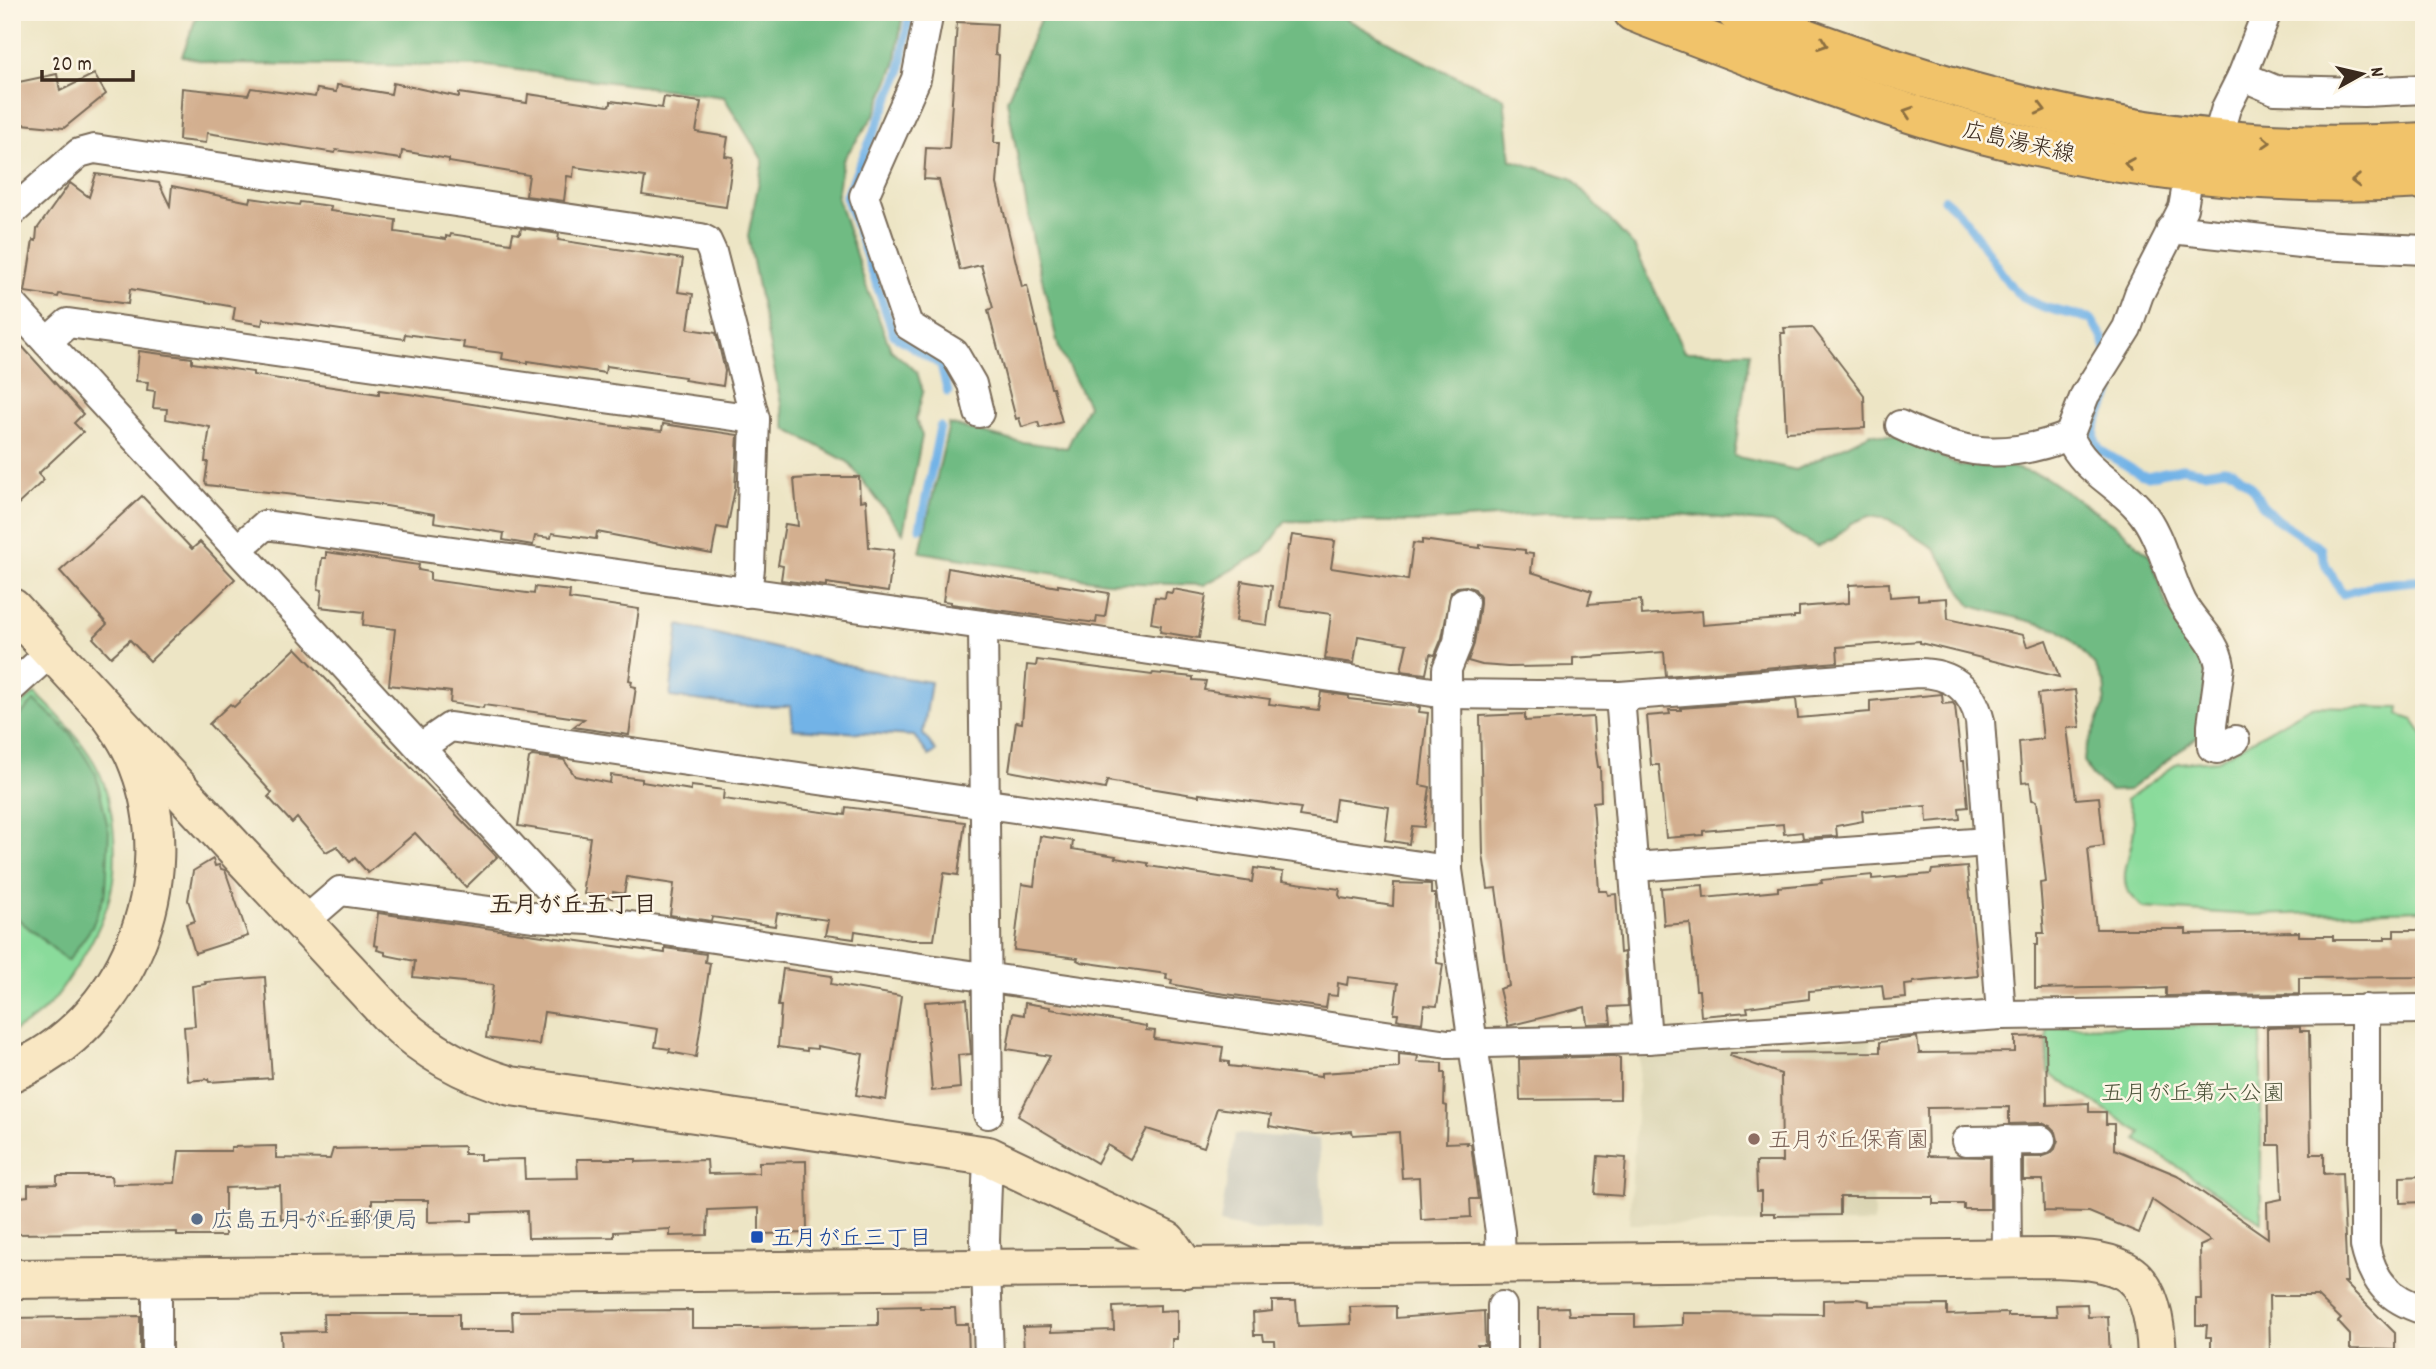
<svg xmlns="http://www.w3.org/2000/svg" width="2436" height="1369" font-family="Dekko,'Klee One',sans-serif">
<rect width="100%" height="100%" fill="#fcf5e5"/>
<filter id="ink" filterUnits="userSpaceOnUse"><feTurbulence type="fractalNoise" baseFrequency=".0143" numOctaves="2"/><feDisplacementMap in="SourceGraphic" scale="14" xChannelSelector="R" yChannelSelector="G"/><feConvolveMatrix kernelMatrix="1 2 1 2 8 2 1 2 1" color-interpolation-filters="sRGB"/></filter>
<filter id="wash" filterUnits="userSpaceOnUse"><feTurbulence type="fractalNoise" baseFrequency=".00686" numOctaves="4" result="noise"/><feDisplacementMap in="SourceGraphic" scale="28" xChannelSelector="R" yChannelSelector="G"/><feGaussianBlur stdDeviation="1.57" result="paint"/><feColorMatrix in="noise" values="0 0 0 0 0 0 0 0 0 0 0 0 0 0 0 0 0 1.4 0 .05"/><feComposite in="paint" operator="in"/></filter>
<g filter="url(#wash)">
<rect width="100%" height="100%" fill="#ede5c5"/>
<!-- built -->
<path fill="#dbd5b4" d="M1871 1038 1874 1223 1629 1224 1640 1054Z"/>
<!-- industrial -->
<path fill="#c5c5b8" d="M1235 1134 1319 1139 1323 1229 1256 1231 1220 1223Z"/>
<!-- green -->
<g fill="#8adb9b" stroke="#62825c" stroke-width="2">
<path d="M35 693C57 713 78 736 94 762 103 777 108 795 111 812 121 871 112 910 81 960 61 992 47 1015 12 1032V714Z"/>
<path d="M2311 706 2399 708 2398 715 2413 720 2424 736V910L2252 915 2143 908C2138 902 2128 894 2126 887 2119 861 2147 830 2126 800L2178 763 2218 760Z"/>
<path d="M2261 1025V1222L2137 1140 2141 1133 2048 1072 2047 1027Z"/>
</g>
<!-- forest -->
<g fill="#6fbb83" stroke="#557250" stroke-width="2">
<path d="M204 12H903L895 65 875 114 843 160 837 196 865 283 891 350 917 372 923 392 916 419 922 436 903 533 848 462 786 429 748 236 763 161 724 97 488 66 217 64 182 56 197 15Z"/>
<path d="M1043 12H1334L1425 62 1504 98 1511 160 1571 178 1634 246 1684 352H1750L1734 456 1796 470 1871 433 1904 439 1961 466 2011 467 2045 477 2118 527 2150 556 2168 609 2194 632 2207 657 2201 734 2129 790 2110 791 2092 776 2084 761 2085 751 2104 706 2105 692 2104 684 2095 666 2069 637 2056 628 1971 606 1935 549 1888 519 1869 516 1851 523 1832 541 1817 547 1772 523 1678 514H1542L1418 522 1286 521 1264 552 1204 585 1105 582 920 552 949 424 1014 441 1067 448 1088 405 1059 349 1034 246 1007 100Z"/>
<path d="M35 700 70 733 96 774 109 832 106 891 92 927 68 961 12 914V723Z"/>
</g>
<!-- water -->
<path fill="#72b3e7" stroke="#566e82" stroke-width="2" d="M679 625 898 677 931 682 923 734 936 751 929 756 914 736 793 729 791 706H744L670 697Z"/>
<g fill="none" stroke-linecap="round" stroke-linejoin="round">
<!-- stream -->
<g stroke="#72b3e7" stroke-width="9">
<path d="M910 12 900 73 846 196 894 335 941 365 948 392"/>
<path d="M1944 199C1963 214 1976 234 1989 254 1998 267 2006 283 2019 294 2038 310 2067 312 2091 319L2103 338 2106 350"/>
<path d="M2110 367C2112 372 2114 377 2113 383 2111 406 2083 427 2100 450L2142 475 2148 476 2182 468 2204 472 2224 469 2234 471 2252 487 2262 505 2275 518 2321 549 2326 566 2343 594 2374 585 2424 580"/>
<path d="M920 528 940 427"/>
</g>
</g>
<g id="blocks">
<!-- building -->
<g fill="#d3af8f">
<path d="M957 22 997 24 995 54 999 55 994 143H1000L997 184 1022 287 1027 285 1051 388H1053L1062 422 1040 428 1038 422 1022 427 1019 418 1016 419 988 310 993 308 981 265 960 270 939 180 924 179 926 148 949 149Z"/>
<path d="M57 74 60 91 94 74 106 94 64 128 12 123V103L18 102 14 83Z"/>
<path d="M393 83 459 97V93L527 103 528 94 608 106 611 104V101L662 108 664 97 701 102 696 132 728 137 725 156 733 157 726 207 642 195 645 177 574 167 573 177 567 176 564 201 526 196 529 175 449 162V159L402 151 401 159 336 150 335 153 207 133 206 143 179 140 182 88 248 95 251 88 315 97 317 89 336 92 337 85 391 94Z"/>
<path d="M96 174 159 183 170 206 172 186 250 202 251 198 299 205 300 202 331 206 330 211 396 220 395 232 446 239V236L450 237 451 234 511 243 513 233 520 234 521 228 559 234 558 240 683 259 678 292 693 294 688 329 716 333 725 371 723 386 684 380 685 377 606 366 605 373 528 361V363L502 359 503 353 463 348 464 342 405 334 404 339 263 319 262 325 233 320 235 307 130 289 128 304 59 294 58 297 25 292 33 240 36 241 37 229 70 183 89 197Z"/>
<path d="M1812 327 1864 395 1865 428 1786 432 1781 333H1785L1784 328Z"/>
<path d="M12 335 83 414 74 423 83 432 38 474 44 480 12 510Z"/>
<path d="M139 351 192 358V363L253 372V375L379 394V390L409 394 606 425 662 431 663 424 738 435 735 489 727 529 717 527 712 554 597 532 596 539 552 533 551 538 535 536 533 545 503 540 504 533 434 522 435 514 374 504 207 485 205 482 208 462H205L206 452 210 427 166 419 167 409 153 408 155 391 147 390 148 382 136 381Z"/>
<path d="M823 477H859L860 501 866 500 869 547 894 550 888 592 826 583V586L781 580 783 566 778 565 785 524 798 526 794 479Z"/>
<path d="M142 496 192 549 200 542 235 579 150 661 130 640 111 657 93 638 107 624 60 571Z"/>
<path d="M1292 535 1335 541 1331 568 1408 580 1413 543 1422 544V540L1480 548V545L1525 550V553L1533 554 1531 572 1592 591 1588 604 1641 600 1642 615 1702 611 1703 625 1794 618V616H1799V607L1849 603V585L1889 583 1890 597 1918 595V600L1947 598 1948 619 2023 635 2027 647 2046 640 2059 677 1920 643V641L1837 647 1838 662 1666 676 1664 652 1573 658V666L1508 667 1482 665 1468 661 1474 644 1480 604V597L1475 589 1466 586 1457 587 1451 592 1442 638 1435 655 1430 654 1426 674 1401 671 1407 644 1358 636 1354 663 1325 659 1331 614 1280 607 1288 546H1290Z"/>
<path d="M326 552 419 565 418 570 430 572V580L534 594 535 587 570 591 569 599 639 609 629 680 632 681 631 686 636 687 629 735 573 727 584 719 484 705 483 708 450 703 451 692 389 685 395 629 363 625 364 612 320 607 322 590 318 589 322 558H326Z"/>
<path d="M948 568 1058 587V585L1109 593 1105 617 1097 616 1096 623 951 604V602L943 601Z"/>
<path d="M1242 581 1272 586 1267 625 1236 621Z"/>
<path d="M1173 589 1206 595 1199 638 1160 632 1161 625 1151 623 1155 597 1165 598 1166 592 1172 593Z"/>
<path d="M296 648 497 857 466 887 415 833 368 873 355 858 350 862 337 846 326 852 297 818 292 823 268 797 272 793 209 724 230 704 234 707Z"/>
<path d="M1037 660 1152 675 1153 673 1193 677V680L1206 681 1204 690 1270 699 1269 704 1318 710 1321 692 1349 696V699L1420 707 1419 712 1428 713 1420 785 1430 787 1424 827 1412 826 1409 844 1385 840 1389 807 1336 799 1333 821 1299 816 1301 808 1199 794V796L1107 781 1105 789 1009 771 1016 722 1022 723 1027 665 1036 666Z"/>
<path d="M2075 690 2080 727 2067 728 2076 799 2099 797 2104 846 2088 848 2096 929H2186V934L2299 932V936H2333V940H2385V937H2394V930H2422L2424 977 2299 978V994L2166 996V988L2148 989V987L2035 989V945H2038V933H2044L2040 883 2046 882 2037 801 2032 800 2030 782 2022 783 2019 742 2043 739 2038 694Z"/>
<path d="M1942 694 1943 704 1953 703 1955 706 1961 761H1964L1968 807 1959 808 1960 819 1927 822 1926 806 1862 811 1863 821 1836 826 1837 836 1803 838 1802 832 1784 834 1783 824 1703 831V835L1666 838 1659 765H1651L1647 716 1670 714 1669 710H1681V708L1796 699 1798 718 1870 712V701Z"/>
<path d="M1525 714V721L1593 717 1595 747 1598 767H1600L1601 801 1593 802 1599 891H1607L1608 895 1616 894 1620 953 1624 952 1628 1006 1609 1007 1611 1023 1587 1024 1585 1007 1508 1026 1499 989 1509 986 1496 888 1488 889 1483 854 1480 716Z"/>
<path d="M532 756 564 760 575 776 610 783 611 775 642 779V782L691 790V786L724 790 723 799 845 815 846 807 965 822 958 875 944 873 934 940H911L855 931 854 939 825 935 828 920 777 913 775 926 712 917 711 921 670 915 674 884 627 877 624 894 613 892 612 898 584 894 585 888 583 887 590 837 518 826 529 758Z"/>
<path d="M1040 836 1073 841 1072 849 1116 856 1115 858 1148 863V866L1252 882 1254 868 1283 872 1282 881 1340 889 1339 895 1341 898 1393 906 1394 883 1431 884V894H1435V899L1437 963 1443 964 1437 1006 1424 1005 1422 1023 1400 1020 1397 1019 1398 1014H1394L1398 983 1348 977 1347 985 1338 983 1337 996 1328 995 1326 1008 1211 992 1171 984 1172 980 1166 979 1167 974 1081 962 1077 960 1078 958 1014 950 1022 884 1034 886Z"/>
<path d="M213 859 215 866 219 865 221 869 225 870 248 936 195 953 186 924 195 921 188 900 193 871Z"/>
<path d="M1967 867 1978 976 1913 982V984L1905 985 1906 998 1884 1000 1882 985 1809 991V999L1747 1007 1748 1012 1701 1016 1699 990H1696L1690 923 1664 925 1661 888 1703 885 1704 898 1778 891V887L1822 883 1821 880 1872 875V879L1931 874 1932 870Z"/>
<path d="M378 913 665 953V948L706 954 705 962 710 963 696 1057 669 1052 670 1049 655 1047 658 1029 544 1012 539 1045 486 1038 493 985 413 977 415 961 385 955V952L377 950 378 946 374 945Z"/>
<path d="M783 969 832 976 831 984 901 996 886 1100 856 1095 863 1054 817 1046V1049L807 1048V1051L778 1047 781 1006H778Z"/>
<path d="M265 977 272 1078 209 1082 208 1079 188 1081 184 1027 195 1026 192 986 206 984 205 982Z"/>
<path d="M967 999 971 1054 958 1055 960 1088 932 1091 925 1002Z"/>
<path d="M1025 1003 1050 1007V1009L1146 1026V1030L1155 1031 1154 1039 1223 1047 1221 1061 1229 1062V1066L1321 1077V1073L1399 1068V1054L1418 1056 1417 1062 1442 1063V1073H1445L1444 1105 1447 1106 1446 1143 1468 1142 1467 1144H1471L1478 1199H1470L1471 1217 1421 1220 1419 1177 1402 1178 1399 1132 1353 1135 1352 1131 1315 1134 1269 1126 1271 1115 1217 1108 1204 1147 1147 1129 1130 1159 1107 1145 1097 1163 1018 1116 1050 1056 1007 1049 1013 1013 1024 1015Z"/>
<path d="M2300 1027V1031H2309L2311 1154H2324V1174L2342 1173 2347 1282H2344L2395 1333V1350L2350 1349V1335L2338 1322 2341 1319 2317 1296H2269L2270 1357H2211V1337H2206L2207 1325H2196V1299H2201L2200 1246 2211 1241 2152 1200 2139 1233 2089 1212 2044 1211 2043 1180H2023V1157H2041L2050 1154 2055 1149 2058 1140 2056 1132 2050 1126 2041 1123 2009 1124V1107L1927 1108 1928 1156 1990 1157V1209H1964V1204H1933V1197H1840V1215L1775 1216V1213H1761V1192H1757L1756 1162H1782L1781 1074 1730 1056 1731 1053 1880 1052V1042L1917 1037 1919 1053 2015 1052V1037L2046 1036 2047 1105 2089 1103V1112H2106V1124H2114V1149L2177 1175 2268 1238 2267 1202 2282 1199 2280 1145H2268L2267 1028Z"/>
<path d="M1614 1056 1620 1058V1099L1520 1100 1519 1059Z"/>
<path d="M276 1146V1158L330 1159 333 1149 464 1146V1154H480V1160L524 1159 525 1179 578 1178 577 1159H636V1162L707 1160 708 1174 759 1173V1162L806 1161 807 1233 759 1234V1208L708 1210 707 1235 670 1236V1229L614 1232V1237L528 1238 527 1211 472 1213V1221L428 1222V1200H372V1221L281 1219 280 1186 225 1188V1236H177V1232L12 1234V1198L28 1196V1185L57 1184V1176H111L112 1184 175 1183 179 1151H231V1147Z"/>
<path d="M1598 1156 1626 1158 1623 1196 1595 1194Z"/>
<path d="M2424 1176V1202L2400 1203V1177Z"/>
<path d="M1857 1299 1869 1301V1306L1947 1305V1315L2008 1313V1316H2057L2056 1305 2087 1304 2088 1317 2108 1316 2110 1357H1539V1308L1568 1307 1569 1315H1635V1327L1683 1325V1313L1823 1314V1300Z"/>
<path d="M1272 1301H1296L1298 1326 1351 1324 1350 1307 1396 1306V1318L1484 1311 1485 1345H1477L1478 1357H1276L1275 1341H1264L1263 1335H1254L1253 1313 1272 1311Z"/>
<path d="M1160 1305V1311L1177 1310V1339H1172V1357H1024L1023 1327 1051 1326V1332L1114 1330 1113 1307Z"/>
<path d="M920 1306V1308H955L956 1324H968L969 1357H282L281 1332 324 1331 323 1314H459V1330H513L512 1311 692 1310V1328H760L878 1325V1307Z"/>
<path d="M140 1316V1357H12V1318Z"/>
</g>
</g>
</g>
<g filter="url(#ink)">
<use href="#blocks" fill-opacity="0" stroke="#796b58" stroke-width="2"/>
<g fill="none" stroke-linecap="round" stroke-linejoin="round">
<!-- street casing -->
<g stroke="#796b58" stroke-width="32">
<g id="street">
<path d="M929 12 916 79 864 196 908 325 954 353 972 384 979 413"/>
<path d="M2242 76 2275 90 2364 92 2424 89"/>
<path d="M2217 139 2226 108 2242 76 2267 12"/>
<path d="M2189 173 2183 208 2139 294 2127 328 2085 395 2069 436C2084 471 2115 481 2139 509 2161 534 2167 572 2182 602 2194 625 2216 639 2220 666L2212 725V747L2217 749 2235 740"/>
<path d="M12 212 79 153 94 149 701 238 707 241 712 252 755 419 750 568 747 593"/>
<path d="M2171 229 2319 245 2424 250"/>
<path d="M12 304 560 900V918"/>
<path d="M47 342 68 323 755 419"/>
<path d="M1900 425C1962 455 2003 461 2069 436"/>
<path d="M238 549 265 525 983 625 1446 694 1620 696 1918 673C1951 673 1972 688 1980 721L2001 1015"/>
<path d="M1464 602 1458 642 1447 669 1448 870 1500 1232 1501 1264"/>
<path d="M983 625 988 1114"/>
<path d="M12 687 52 651"/>
<path d="M1620 696 1647 1039"/>
<path d="M421 747 450 727 1448 870"/>
<path d="M1634 867 1988 842"/>
<path d="M303 923 340 891 533 917 589 920 1448 1044 1647 1039 2001 1015 2424 1009"/>
<path d="M2365 1009V1246C2373 1282 2389 1299 2424 1310"/>
<path d="M2006 1140 2007 1259"/>
<path d="M1966 1141 2041 1140"/>
<path d="M988 1156 985 1239 989 1357"/>
<path d="M157 1278V1357"/>
<path d="M1502 1306V1357"/>
</g>
</g>
<!-- secondary casing -->
<g stroke="#796b58" stroke-width="42">
<g id="secondary">
<path d="M12 608 107 711C120 728 132 746 139 766 184 881 127 1025 12 1072"/>
<path d="M107 711 392 1018C427 1052 465 1073 511 1086L988 1156 1167 1241 1186 1268"/>
<path d="M12 1279 2051 1258C2073 1259 2100 1259 2121 1269 2152 1282 2156 1328 2157 1357"/>
</g>
</g>
<!-- primary casing -->
<g stroke="#796b58" stroke-width="42">
<g id="primary">
<path d="M1633 12C1729 49 1824 86 1922 117 2083 166 2255 190 2424 179"/>
<path d="M1736 12C1891 72 2051 123 2217 139 2285 146 2355 146 2424 142"/>
</g>
</g>
<!-- street -->
<use href="#street" stroke="#fff" stroke-width="28"/>
<!-- secondary -->
<use href="#secondary" stroke="#f9e7c3" stroke-width="38"/>
<!-- primary -->
<use href="#primary" stroke="#f1c36a" stroke-width="38"/>
</g>
<!-- one-way arrows -->
<defs><path id="oneway-chevron" d="M-2-3.5L2.5 0L-2 3.5" fill="none" stroke-width="1.6" stroke-linecap="round" stroke-linejoin="round" transform="scale(1.75)"/></defs>
<g stroke="#8d6f40">
<use href="#oneway-chevron" transform="translate(1823 44) rotate(19)"/>
<use href="#oneway-chevron" transform="translate(2041 109) rotate(14)"/>
<use href="#oneway-chevron" transform="translate(1908 112) rotate(-162)"/>
<use href="#oneway-chevron" transform="translate(2266 142) rotate(3)"/>
<use href="#oneway-chevron" transform="translate(2129 164) rotate(-171)"/>
<use href="#oneway-chevron" transform="translate(2356 181) rotate(179)"/>
</g>
</g>
<!-- markers -->
<circle fill="#8d6e63" stroke="#fcf5e5" stroke-width="2.5" cx="1754" cy="1139" r="7"/>
<circle fill="#5c6f8a" stroke="#fcf5e5" stroke-width="2.5" cx="197" cy="1219" r="7"/>
<rect fill="#1a4fb4" stroke="#fcf5e5" stroke-width="2.5" x="750" y="1230" width="14" height="14" rx="3.5"/>
<g text-anchor="middle" stroke-width="5" stroke-linejoin="round" paint-order="stroke">
<!-- street labels -->
<g font-size="23" fill="#3b2a1e" stroke="#fcf5e5">
<text transform="translate(2019 141) rotate(13)" y="8">広島湯来線</text>
</g>
<!-- park labels -->
<g font-size="23" fill="#4f563d" stroke="#fcf5e5">
<text x="2193" y="1100">五月が丘第六公園</text>
</g>
<!-- education labels -->
<g font-size="23" fill="#785e54" stroke="#fcf5e5" text-anchor="start">
<text x="1768" y="1147">五月が丘保育園</text>
</g>
<!-- service labels -->
<g font-size="23" fill="#4e5e75" stroke="#fcf5e5" text-anchor="start">
<text x="211" y="1227">広島五月が丘郵便局</text>
</g>
<!-- transit labels -->
<g font-size="23" fill="#164399" stroke="#fcf5e5" text-anchor="start">
<text x="771" y="1245">五月が丘三丁目</text>
</g>
<!-- neighbourhood labels -->
<g font-size="24" font-weight="bold" fill="#3b2a1e" stroke="#fcf5e5">
<text x="573" y="912">五月が丘五丁目</text>
</g>
</g>
<!-- margin -->
<rect width="2436" height="1369" fill="none" stroke="#fcf5e5" stroke-width="42"/>
<!-- north arrow -->
<g transform="translate(2362 74) rotate(82)" stroke="#fcf5e5" stroke-width="5" paint-order="stroke">
<path d="M0-5L12 26L0 18L-12 26Z" fill="#3b2a1e"/>
<text y="-10" font-size="19" font-weight="bold" text-anchor="middle" fill="#3b2a1e">N</text>
</g>
<!-- scale -->
<path d="M42 70v10h91v-10" fill="none" stroke="#3b2a1e" stroke-width="3.5"/>
<text x="52" y="70" font-size="21" fill="#3b2a1e" stroke="#fcf5e5" stroke-width="5" paint-order="stroke">20 m</text>
</svg>
